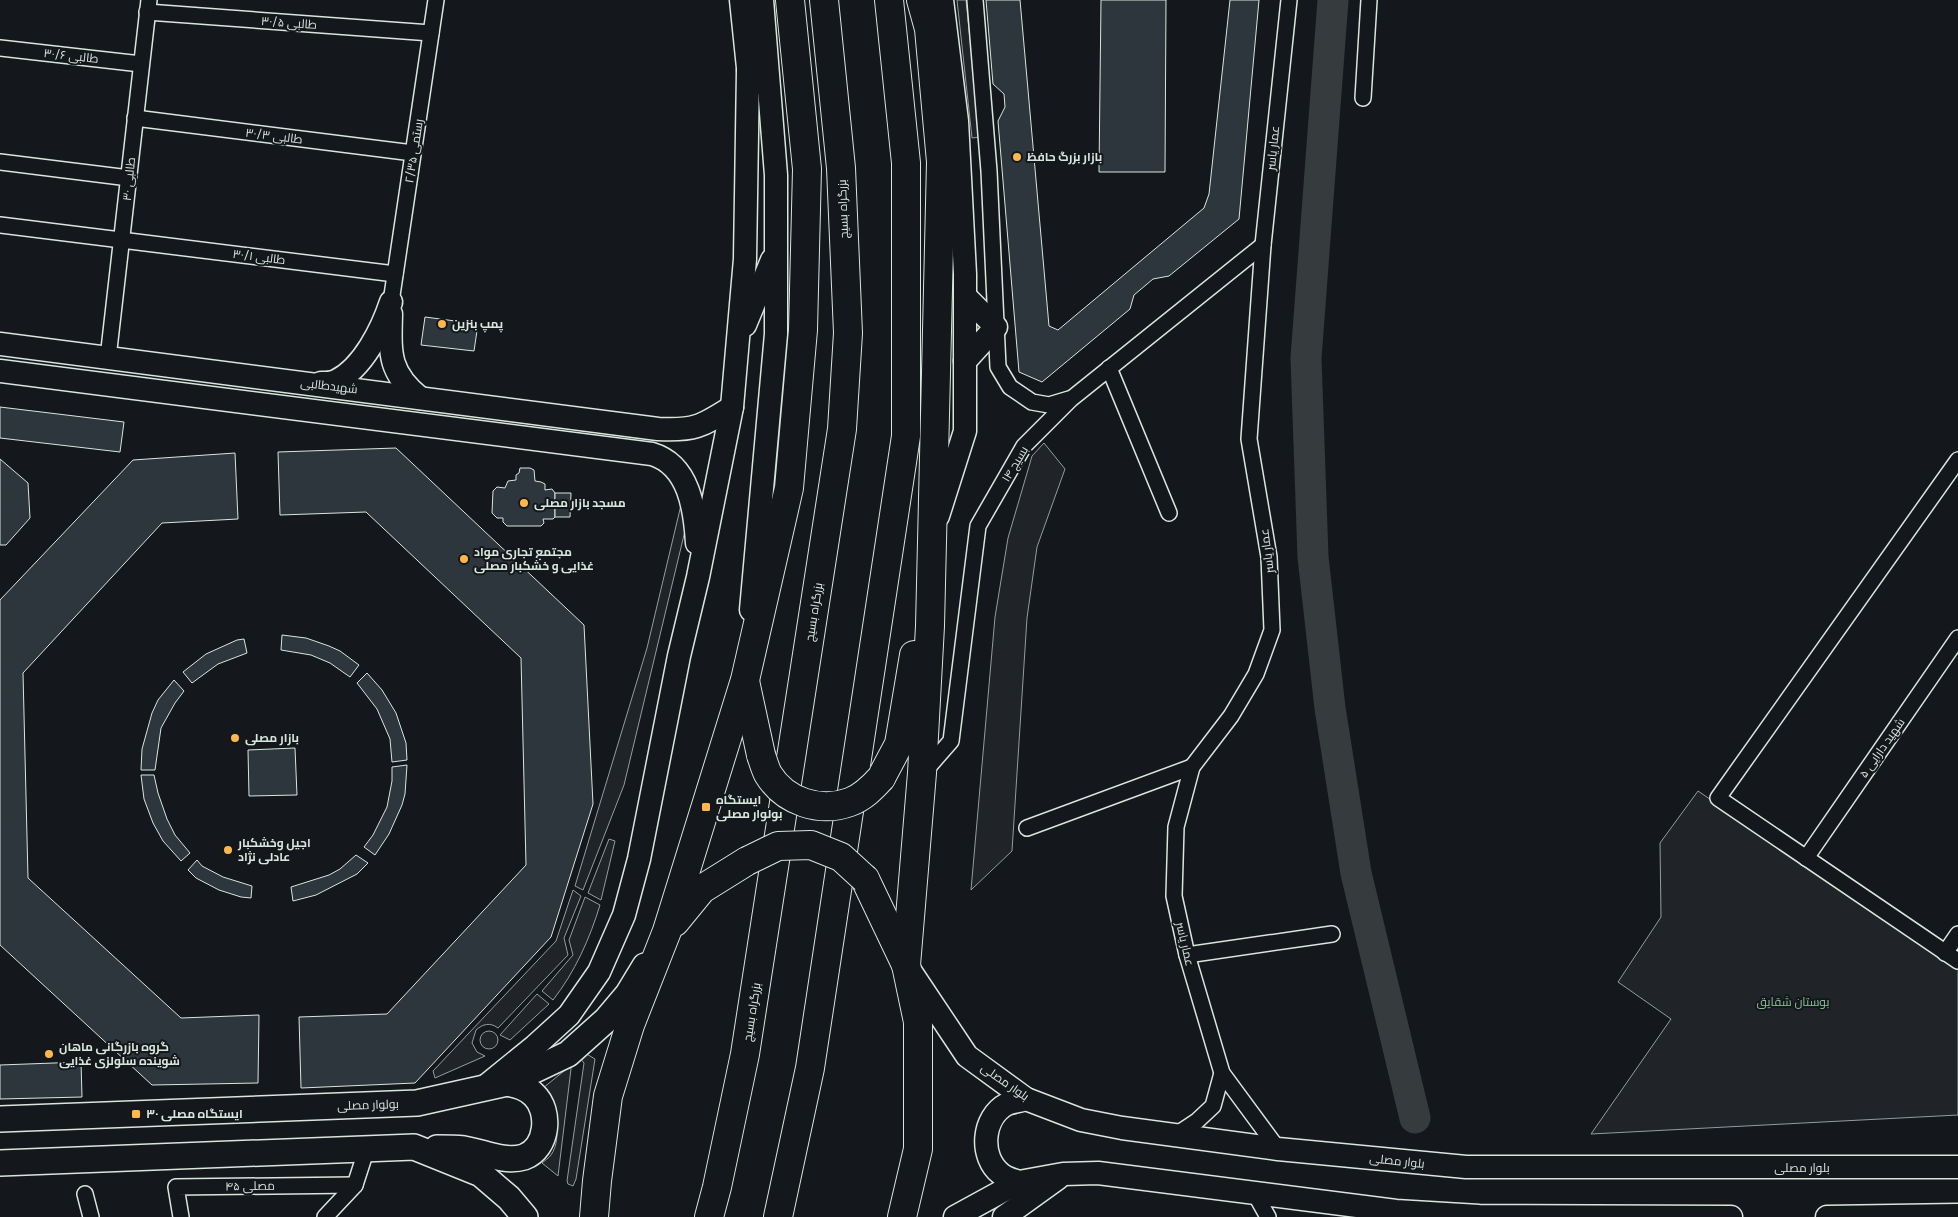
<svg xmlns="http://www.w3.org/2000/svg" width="1958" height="1217" font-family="'Fira Sans Condensed',Cairo,sans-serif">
<rect width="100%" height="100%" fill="#14181c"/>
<!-- green -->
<g fill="#202428" stroke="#939e99">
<path d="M957 0H966L980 137 972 138Z"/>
<path d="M1044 443 1065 469 1037 547 1027 618 1012 851 971 890 995 617 1008 538 1032 456Z"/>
<path d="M681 505 689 514 624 785 583 890 575 886 647 648Z"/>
<path d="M1698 791 1958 967V1115L1591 1134 1671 1019 1618 982 1661 917 1660 843Z"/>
<path d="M609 839 615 841 601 900 588 893Z"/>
<path d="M573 890 581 896 564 938 568 955 498 1028C490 1022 483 1024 476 1030L472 1043 477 1052 485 1056 435 1078 433 1071 556 941Z"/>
<path d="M585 897 600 905C590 938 575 972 553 1000L542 991 573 955 569 940Z"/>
<path d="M537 994 549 1004 510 1040 500 1035Z"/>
<circle cx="489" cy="1040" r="9"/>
<path d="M585 1053 595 1059 576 1179 573 1186 568 1184 567 1181 584 1063 579 1057Z"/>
<path d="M569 1067H571V1069L558 1176 542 1163C544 1161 549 1158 551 1155 564 1136 553 1106 543 1088Z"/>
</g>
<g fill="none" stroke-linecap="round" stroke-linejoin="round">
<!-- river -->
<path stroke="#363b3e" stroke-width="31" d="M1333 0 1306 358 1313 557 1330 708 1356 873 1415 1118"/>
</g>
<!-- building -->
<g fill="#2c363c" stroke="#d8e6dc">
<path d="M986 0H1020L1049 326 1058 330 1204 208 1209 194 1230 0H1259L1239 219 1169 276 1153 279 1134 295 1130 309 1042 382 1019 372 998 121 1005 107 1004 94 993 84Z"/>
<path d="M1101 0H1166L1165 172H1099Z"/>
<path d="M425 317 478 324 474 351 421 345Z"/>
<path d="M0 407 124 422 120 452 0 438Z"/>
<path d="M396 448 584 625 593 804 551 937 415 1083 301 1088 299 1017 387 1014 526 865 521 658 366 512 280 515 278 452Z"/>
<path d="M235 453 238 519 162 523 23 673 28 878 181 1018 259 1015 258 1083 152 1085 0 945V600L133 460Z"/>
<path d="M0 459 28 483 30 518 6 545H0Z"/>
<path d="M520 468H530L534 470 535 481 541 482 545 484V490L552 489 555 493V517L553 519H543L544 523 541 526H507L503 522V518H497L492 513 493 491 497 487 505 488 508 481 516 480V475L519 473Z"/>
<path d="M555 493H571L570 517H555Z"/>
<path d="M282 635 306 638 329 646 340 651 359 665 350 677 330 663 311 655 281 650Z"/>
<path d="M244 639 247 653 218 664 192 683 183 672 206 654 237 640Z"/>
<path d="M367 673 382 690 396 713 406 743 407 760 392 762 390 739 377 709 357 683Z"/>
<path d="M174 680 184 691 175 703 161 728 155 770H141L142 749 152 713 158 700Z"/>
<path d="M295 748 297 795 249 796 248 750Z"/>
<path d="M407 765 405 794 402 805 389 834 375 855 364 847 373 835 387 807 392 781V767Z"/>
<path d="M141 775H154L158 793 167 819 175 835 190 853 181 861 163 841 153 823 144 799Z"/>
<path d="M356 855 368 863 357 874 316 895 293 901 291 887 329 875 340 869Z"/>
<path d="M197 860 202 866 223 877 252 886 251 898 241 897 219 890 196 878 188 870Z"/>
<path d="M81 1062 82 1097 0 1099V1065Z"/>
</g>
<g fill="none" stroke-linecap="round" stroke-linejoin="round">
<!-- street casing -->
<g stroke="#d8e6dc" stroke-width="18">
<g id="street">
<path d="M975 0 989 171 998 367 1010 387 1032 402 1049 405 1069 399"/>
<path d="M147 12 431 33"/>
<path d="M0 48 141 64"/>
<path d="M1363 98 1369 0"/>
<path d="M135 118 413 153"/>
<path d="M0 162 129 178"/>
<path d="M0 225 395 274"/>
<path d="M391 302 436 0"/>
<path d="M108 358 149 0"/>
<path d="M1109 368 1169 513"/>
<path d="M1958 460 1718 798 1958 961"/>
<path d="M924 772 951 741 978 526 1024 446 1071 399 1263 245"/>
<path d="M1027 828 1192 767"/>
<path d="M1806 858 1958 638"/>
<path d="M1945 953 1958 934"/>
<path d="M1187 955 1332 934"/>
<path d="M1176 1135 1197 1121 1213 1106 1222 1073"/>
<path d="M1278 1149 1222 1073 1187 955 1174 896 1176 827 1192 767 1231 716 1256 674 1272 630 1269 557 1249 439 1263 245 1289 0"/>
<path d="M1254 1192 1268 1217"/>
<path d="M85 1194 91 1217"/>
<path d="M181 1217 176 1187 355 1185"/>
<path d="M325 1217 355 1185 367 1148"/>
</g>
</g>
<!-- secondary casing -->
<g stroke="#d8e6dc" stroke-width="25">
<g id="secondary">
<path d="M741 0 750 87"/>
<path d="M391 314C390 353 388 372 420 398"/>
<path d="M745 325 772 260"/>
<path d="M0 344 658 429C695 431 702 426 732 407"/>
<path d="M965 361 996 327 965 296"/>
<path d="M0 371 652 454C689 465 695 509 697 543"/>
<path d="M321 383C326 383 332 383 336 381 363 368 382 329 391 302"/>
<path d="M938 516 965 431V274L957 121 942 0"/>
<path d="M751 610 776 334V175L762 0"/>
<path d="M909 969 967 1056 1026 1099 1081 1120 1122 1128 1278 1149 1466 1167H1958"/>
<path d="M482 1089 535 1046 569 1015 599 972 624 915 639 859 679 656 698 577 732 407 745 259 748 71"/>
<path d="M1019 1182C1013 1180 1006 1178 1001 1174 979 1157 982 1117 1007 1104 1012 1102 1020 1101 1026 1099"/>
<path d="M955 1217 1019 1182 1063 1174 1098 1173 1396 1211 1479 1216 1731 1217"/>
<path d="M1004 1217 1058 1178"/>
<path d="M1827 1217 1958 1215"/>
</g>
</g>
<!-- primary casing -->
<g stroke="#d8e6dc" stroke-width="28">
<g id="primary">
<path d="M0 1119 417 1103 507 1083 568 1054 606 1020 628 994 645 966"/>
<path d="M437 1148C446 1148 455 1148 464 1149 483 1152 505 1163 524 1157 548 1148 551 1111 534 1095 526 1087 517 1085 507 1083"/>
<path d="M0 1163 414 1147 481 1174 509 1198 525 1217"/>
</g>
</g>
<!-- highway casing -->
<g stroke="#d8e6dc" stroke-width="30">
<g id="highway">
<path d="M745 681 761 755"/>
<path d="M881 778 899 744 914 655"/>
<path d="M865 879 906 965 918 1022V1149L902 1217"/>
<path d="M675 922 702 889 747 861"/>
<path d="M906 965 922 773 930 626 941 162 929 29 921 0"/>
<path d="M594 1217 597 1181 608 1096 630 1025 667 931 745 680 789 488 803 330 807 169 790 0"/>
<path d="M709 1217 717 1187 745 1054 842 429 848 333 841 168 824 0"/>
<path d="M778 1217 810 1068 906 436V163L889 0"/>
</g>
</g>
<!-- street -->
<use href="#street" stroke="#14181c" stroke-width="15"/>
<!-- secondary -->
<use href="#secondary" stroke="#14181c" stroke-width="22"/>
<!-- primary -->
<use href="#primary" stroke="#14181c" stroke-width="25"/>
<!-- highway -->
<use href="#highway" stroke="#14181c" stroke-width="28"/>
<!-- highway-bridge casing -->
<g stroke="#d8e6dc" stroke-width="30" stroke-linecap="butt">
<g id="highway-bridge">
<path d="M761 755C763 761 765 768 768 774 785 802 820 813 850 802 863 797 872 788 881 778"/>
<path d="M747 861 778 846 811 845 841 857 865 879"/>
</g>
</g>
<!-- highway-bridge -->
<use href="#highway-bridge" stroke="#14181c" stroke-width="28"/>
</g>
<!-- markers -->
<g fill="#ffb74d" stroke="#14181c" stroke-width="2">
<circle cx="1017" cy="157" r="5"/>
<circle cx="442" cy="324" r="5"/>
<circle cx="524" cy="503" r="5"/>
<circle cx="464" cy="559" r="5"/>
<circle cx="235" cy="738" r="5"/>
<rect x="701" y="802" width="10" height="10" rx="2.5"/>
<circle cx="228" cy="850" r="5"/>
<circle cx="49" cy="1054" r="5"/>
<rect x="131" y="1109" width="10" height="10" rx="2.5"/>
</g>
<g text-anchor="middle" stroke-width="4" stroke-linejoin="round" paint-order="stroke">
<!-- street labels -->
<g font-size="12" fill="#d8e6dc" stroke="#14181c">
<text transform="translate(289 23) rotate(4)" y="4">طالبی ۳۰/۵</text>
<text transform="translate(71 56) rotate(6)" y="4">طالبی ۳۰/۶</text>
<text transform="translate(274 136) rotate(7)" y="4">طالبی ۳۰/۳</text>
<text transform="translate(1273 148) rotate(-84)" y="4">عمار یاسر</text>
<text transform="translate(414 151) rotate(-81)" y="4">رستمی ۲/۳۵</text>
<text transform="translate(129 179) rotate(-84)" y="4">طالبی ۳۰</text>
<text transform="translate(843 209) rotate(-92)" y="4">بزرگراه بسیج</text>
<text transform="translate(259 257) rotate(7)" y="4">طالبی ۳۰/۱</text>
<text transform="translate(329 386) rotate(7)" y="4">شهیدطالبی</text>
<text transform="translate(1015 464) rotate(-59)" y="4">بسیج ۱۴</text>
<text transform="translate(1267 551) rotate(-97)" y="4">عمار یاسر</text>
<text transform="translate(814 612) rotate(-81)" y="4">بزرگراه بسیج</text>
<text transform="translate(1882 748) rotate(-55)" y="4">شهید دارایی ۵</text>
<text transform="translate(1185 944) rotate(77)" y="4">عمار یاسر</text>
<text transform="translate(752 1012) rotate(-81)" y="4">بزرگراه بسیج</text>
<text transform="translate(1005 1082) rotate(35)" y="4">بلوار مصلی</text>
<text transform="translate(368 1105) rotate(-2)" y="4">بولوار مصلی</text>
<text transform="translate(1397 1161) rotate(6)" y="4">بلوار مصلی</text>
<text x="1802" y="1172">بلوار مصلی</text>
<text transform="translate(250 1186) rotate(-1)" y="4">مصلی ۴۵</text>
</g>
<!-- poi labels -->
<g font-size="12" font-weight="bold" fill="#d8e6dc" stroke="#14181c" text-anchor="start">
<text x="1027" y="161">بازار بزرگ حافظ</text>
<text x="452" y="328">پمپ بنزین</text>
<text x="534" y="507">مسجد بازار مصلی</text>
<text x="474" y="556">مجتمع تجاری مواد<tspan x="474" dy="14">غذایی و خشکبار مصلی</tspan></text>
<text x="245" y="742">بازار مصلى</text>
<text x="716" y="804">ایستگاه<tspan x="716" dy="14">بولوار مصلی</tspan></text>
<text x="238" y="847">اجیل وخشکبار<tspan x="238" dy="14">عادلی نژاد</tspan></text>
<text x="59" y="1051">گروه بازرگانی ماهان<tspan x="59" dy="14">شوینده سلولزی غذایی</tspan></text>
<text x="146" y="1118">ایستگاه مصلی ۳۰</text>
</g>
<!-- park labels -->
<g font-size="12" fill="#8ac095" stroke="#14181c">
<text x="1793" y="1006">بوستان شقایق</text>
</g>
</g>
</svg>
